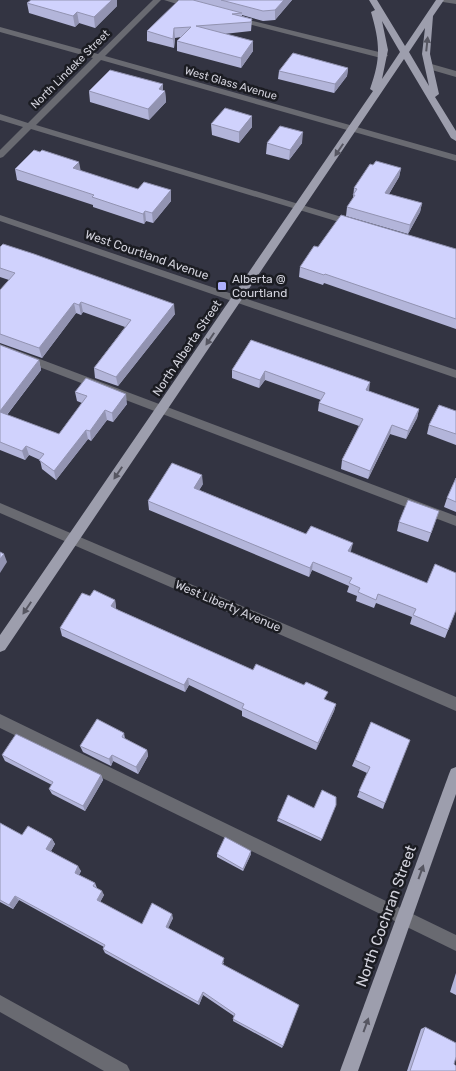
<svg xmlns="http://www.w3.org/2000/svg" width="456" height="1071" font-family="Rubik,sans-serif">
<rect width="100%" height="100%" fill="#333442"/>
<g fill="none" stroke-linecap="round" stroke-linejoin="round">
<!-- minor -->
<g fill="#696a71" fill-rule="evenodd">
<path d="M153 0H161L105 56 456 155V161L101 60 36 125 355 221V225H349L31 129 3 157 0 158V150L23 127 0 120V114L28 123 93 58 0 32V27L98 54Z"/>
<path d="M164 0H177L197 7 193 9Z"/>
<path d="M442 0H456V4L443 2Z"/>
<path d="M233 16 387 54 388 56 381 58 233 20Z"/>
<path d="M428 63 456 71V77L425 68V64Z"/>
<path d="M0 215 456 370V378L0 221Z"/>
<path d="M0 344 456 516V526L0 352Z"/>
<path d="M0 503 456 697V711L0 513Z"/>
<path d="M0 714 456 935V951L0 728Z"/>
<path d="M0 995 127 1065 130 1071H104L0 1012Z"/>
</g>
<!-- major -->
<g fill="#9d9ead" fill-rule="evenodd">
<path d="M369 0H377L405 46 436 0H444L433 16 430 54 439 94 435 97 456 131V141L451 138 404 59 5 650 0 652V635L373 91 370 89C381 58 380 43 371 12L375 10ZM382 21 400 52 382 79 388 50ZM425 28 422 54 429 86 409 52Z"/>
<path d="M456 767V794L358 1071H340L449 774 451 769Z"/>
</g>
</g>
<!-- wall -->
<g fill="#b3b5da">
<path d="M179 0H292L275 20 263 21 242 15V16L252 19 251 31 224 34 253 41V51L241 68 177 51V41L181 37 175 38 174 48 147 41V31Z"/>
<path d="M27 3 117 6 95 28 79 23 75 27 29 13Z"/>
<path d="M348 68 347 76 334 93 278 79 279 71Z"/>
<path d="M89 91H165L166 102 149 120 90 102Z"/>
<path d="M211 124 252 127 239 143 212 135Z"/>
<path d="M267 143H302L289 160 266 154Z"/>
<path d="M373 165 401 168 399 177 389 194 422 203 420 212 408 234 346 216 347 207 353 198 354 188Z"/>
<path d="M15 169 81 171 171 201 153 223 146 221 144 224 93 207V205L17 180Z"/>
<path d="M0 247 175 314 118 386 95 378 94 368 125 327 83 312 81 315 76 313 42 358 0 343V290L9 280 0 277Z"/>
<path d="M318 247 456 249V329L324 283 323 285 299 277 300 267Z"/>
<path d="M251 340 368 391 419 409 417 418 406 439 390 434 368 479 341 469 342 460 359 426 318 411 319 403 321 400 265 380 259 388 232 378V370Z"/>
<path d="M0 345 39 360 41 370 7 415 59 434 82 403 77 401 75 392 127 404 113 422 107 420 91 441 88 439 56 480 42 469 40 460 29 455 25 460 0 450Z"/>
<path d="M456 411V445L427 434 429 425Z"/>
<path d="M456 478V512L444 507 447 498Z"/>
<path d="M203 484 199 490 350 552 456 610 445 638 410 624 412 617 376 603 374 608 356 601 357 596 347 592 349 586 312 570 309 577 149 510 148 501Z"/>
<path d="M439 511 428 542 397 531 399 522Z"/>
<path d="M90 596 115 600 116 608V609L253 670 336 704 334 711 316 750 242 716V711L189 685 185 692 62 636 60 628Z"/>
<path d="M371 722 385 803 383 809 357 797 367 773 352 766Z"/>
<path d="M124 733 125 739 147 750 148 756 138 774 113 761 111 766 83 752 80 746Z"/>
<path d="M2 755 101 775 103 780 85 811 52 794 49 789 52 785 5 761Z"/>
<path d="M336 797 321 841 277 821 278 818 314 808Z"/>
<path d="M0 823 22 835 52 839 55 844 51 851 81 871 79 875 95 883 97 888 104 895 100 902 142 924 173 918 168 928 224 962 223 964 283 1046 282 1048 233 1021 234 1016 203 995 199 1005 105 953 103 949 104 947 19 900 13 909 0 902Z"/>
<path d="M217 854H251L243 871 217 857Z"/>
<path d="M456 973V995L450 992Z"/>
<path d="M425 1027 454 1064 456 1071H407L421 1029Z"/>
</g>
<!-- shaded-wall -->
<g fill="#9293b1">
<path d="M112 0H117V6L95 28 94 17Z"/>
<path d="M284 0H292L275 20V10Z"/>
<path d="M77 12 79 23 75 27 73 16Z"/>
<path d="M174 28 175 38 174 48 173 39Z"/>
<path d="M253 41V51L241 68V58Z"/>
<path d="M348 68 347 76 334 93 335 84Z"/>
<path d="M163 84V93L165 91 166 102 149 120 148 109 159 89Z"/>
<path d="M252 116V127L239 143V132Z"/>
<path d="M303 132 302 143 289 160 290 150Z"/>
<path d="M79 162 81 172 73 168Z"/>
<path d="M401 168 399 177 384 202 385 193Z"/>
<path d="M171 190V201L153 223 152 213Z"/>
<path d="M422 203 420 212 408 234 410 225Z"/>
<path d="M145 211 146 221 144 224 143 214Z"/>
<path d="M81 302 83 312 81 315 79 305Z"/>
<path d="M74 303 76 313 42 358 39 348Z"/>
<path d="M174 304 175 314 118 386 116 377Z"/>
<path d="M39 360 41 370 2 421 0 414V411Z"/>
<path d="M265 371V380L259 388 260 380Z"/>
<path d="M370 382 369 391 364 399 366 390Z"/>
<path d="M126 394 127 404 113 422 112 413Z"/>
<path d="M419 409 417 418 406 439 408 431Z"/>
<path d="M105 410 107 420 91 441 90 431Z"/>
<path d="M392 425 390 434 368 479 370 471Z"/>
<path d="M86 430 88 439 56 480 54 471Z"/>
<path d="M26 446 29 455 25 460 22 451Z"/>
<path d="M202 475 203 484 195 497 194 488Z"/>
<path d="M353 543 351 551 347 560 348 551Z"/>
<path d="M4 554 7 562 0 573V559Z"/>
<path d="M313 562 312 570 309 577 310 568Z"/>
<path d="M115 600 116 608 112 614 111 606Z"/>
<path d="M188 678 189 685 185 692 184 685Z"/>
<path d="M336 704 334 711 316 750 318 743Z"/>
<path d="M147 750 148 756 138 774 136 767Z"/>
<path d="M112 755 113 761 111 766 109 759Z"/>
<path d="M101 775 103 780 85 811 83 806Z"/>
<path d="M52 839 55 844 49 854 46 849Z"/>
<path d="M251 851V854L243 871V869Z"/>
<path d="M78 866 81 871 77 877 75 873Z"/>
<path d="M102 891 104 895 99 904 97 900Z"/>
<path d="M15 896 19 900 13 909 9 905Z"/>
<path d="M172 914 173 918 167 931 166 927Z"/>
<path d="M203 992V995L199 1005 198 1002Z"/>
</g>
<!-- building -->
<g fill="#d0d2fd" stroke="#9293b1">
<path d="M31 0H112L94 17 77 12 73 16 27 3Z"/>
<path d="M179 0H193L242 13 232 14 252 19 251 22 196 26 253 41 241 58 177 41 191 27 174 28 173 39 147 31Z"/>
<path d="M221 0H284L275 10 263 11Z"/>
<path d="M293 53 348 68 335 84 279 71Z"/>
<path d="M110 70 163 84 159 89 165 91 148 109 89 91Z"/>
<path d="M225 108 252 116 239 132 211 124Z"/>
<path d="M280 126 303 132 290 150 267 143Z"/>
<path d="M34 150 40 152 42 150 79 162 73 168 138 189 144 182 171 190 152 213 145 211 143 214 92 197 94 195 15 169Z"/>
<path d="M376 161 401 168 385 193 422 203 410 225 347 207 355 195H353L357 189 354 188 370 164 373 165Z"/>
<path d="M341 215 456 249V319L325 274 324 275 300 267 314 246 318 247Z"/>
<path d="M3 244 34 254 174 304 116 377 94 368 131 320 81 302 79 305 74 303 39 348 0 334V290L15 273 0 268V247Z"/>
<path d="M251 340 370 382 366 390 419 409 408 431 392 425 370 471 342 460 363 419 319 403 325 393 265 371 260 380 232 370Z"/>
<path d="M0 345 39 360 0 411Z"/>
<path d="M86 378 126 394 112 413 105 410 90 431 86 430 54 471 39 460 44 454 26 446 22 451 0 442V412L59 434 87 396 75 392Z"/>
<path d="M439 405 456 411V434L429 425Z"/>
<path d="M172 463 202 475 194 488 306 534 311 526 353 543 348 551 427 583 435 564 456 573V610L448 630 413 615 416 609 378 594 376 600 358 592 360 588 349 583 352 578 313 562 310 568 148 501Z"/>
<path d="M456 478V502L447 498Z"/>
<path d="M408 500 439 511 431 533 399 522Z"/>
<path d="M0 552 4 554 0 559Z"/>
<path d="M94 590 115 600 111 606 118 610 253 670 256 664 304 685 306 682 328 692 324 699 336 704 318 743 242 708 244 704 188 678 184 685 60 628 82 593 90 596Z"/>
<path d="M97 719 124 733 122 737 147 750 136 767 112 755 109 759 80 746Z"/>
<path d="M371 722 410 740 385 803 359 791 370 767 355 760Z"/>
<path d="M16 734 101 775 83 806 49 789 53 782 2 755Z"/>
<path d="M322 790 336 797V805L322 839 278 818 288 795 314 808Z"/>
<path d="M0 823 22 835 28 826 52 839 46 849 78 866 75 873 95 883 93 886 102 891 97 900 142 924 152 903 172 914 166 927 224 958 222 964 299 1005 283 1046 233 1019 235 1014 203 992 198 1002 103 949 105 945 15 896 9 905 0 900Z"/>
<path d="M225 837 251 851 243 869 217 854Z"/>
<path d="M425 1027 456 1043V1057L454 1064 456 1066V1071H410Z"/>
</g>
<!-- one-way arrows -->
<defs><path id="oneway-solid" d="M-6-.8H1V-3.2L6.5 0L1 3.2V.8H-6Z" transform="scale(1.25)"/></defs>
<g fill="#565661">
<use href="#oneway-solid" transform="translate(427 44) rotate(-84)"/>
<use href="#oneway-solid" transform="translate(339 150) rotate(124)"/>
<use href="#oneway-solid" transform="translate(210 339) rotate(124)"/>
<use href="#oneway-solid" transform="translate(118 473) rotate(124)"/>
<use href="#oneway-solid" transform="translate(27 608) rotate(124)"/>
<use href="#oneway-solid" transform="translate(421 872) rotate(-70)"/>
<use href="#oneway-solid" transform="translate(366 1025) rotate(-70)"/>
</g>
<!-- markers -->
<rect fill="#adaffb" stroke="#1b1c22" stroke-width="2" x="217" y="281" width="10" height="10" rx="2.5"/>
<g text-anchor="middle" stroke-width="5" stroke-linejoin="round" paint-order="stroke">
<!-- far-street labels -->
<g font-size="11" fill="#d2d2dc" stroke="#1b1c22">
<text transform="translate(70 69) rotate(-45)" y="4">North Lindeke Street</text>
<text transform="translate(231 83) rotate(16)" y="4">West Glass Avenue</text>
</g>
<!-- street labels -->
<g font-size="12" fill="#d2d2dc" stroke="#1b1c22">
<text transform="translate(147 255) rotate(19)" y="4">West Courtland Avenue</text>
<text transform="translate(187 348) rotate(-56)" y="4">North Alberta Street</text>
<text transform="translate(228 606) rotate(23)" y="4">West Liberty Avenue</text>
</g>
<!-- poi labels -->
<g font-size="12" fill="#d2d2dc" stroke="#1b1c22" text-anchor="start">
<text x="232" y="283">Alberta @<tspan x="232" dy="14">Courtland</tspan></text>
</g>
<!-- near-street labels -->
<g font-size="15" fill="#d2d2dc" stroke="#1b1c22">
<text transform="translate(386 916) rotate(-70)" y="5">North Cochran Street</text>
</g>
</g>
</svg>
